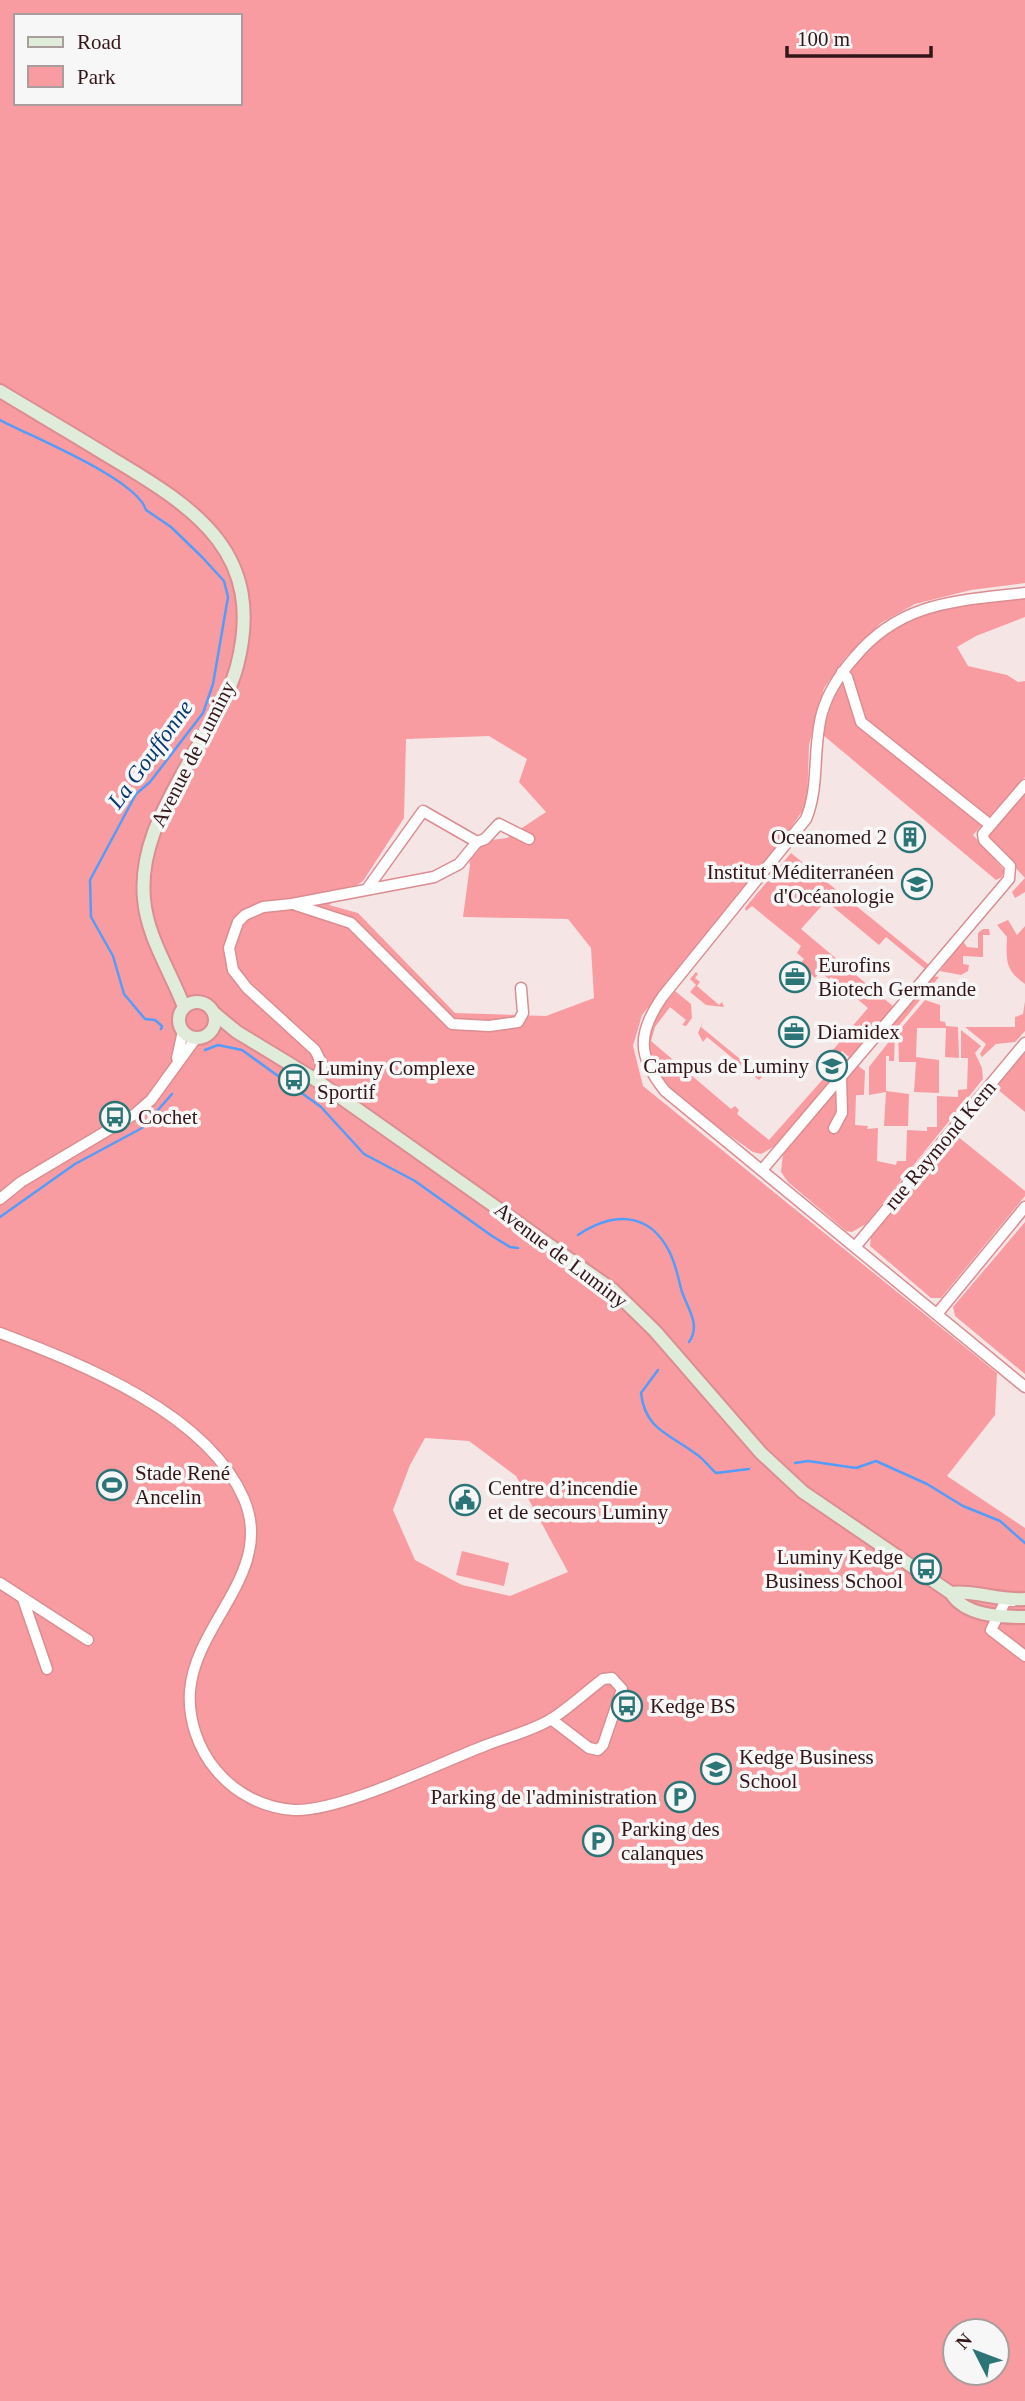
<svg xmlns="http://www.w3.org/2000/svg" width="1025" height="2401" font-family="Georgia,serif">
<rect width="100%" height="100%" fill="#f6e5e5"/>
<!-- green -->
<g fill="#f89ca1" fill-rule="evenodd">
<path d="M0 0H1025V583L971 590 915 604 881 623 846 657 824 688 809 745 807 804 784 838 642 1015 633 1046 643 1086 997 1373 995 1415 947 1476 1025 1528V2401H0ZM16 16H240V103H16ZM489 736 527 759 519 782 546 812 507 838 468 843 470 865 463 917 568 919 591 948 594 998 546 1016 455 1013 358 913 329 905 363 881 404 818 406 739ZM425 1438 469 1441 516 1476 568 1572 510 1596 462 1585 415 1560 393 1510 410 1465ZM955 2331H997V2373H955Z"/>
<path d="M1025 598V617L976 636 957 647 968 666 1007 675 1018 682 1025 681V777L973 835 1004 870 1002 877 996 880 823 735C832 686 863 634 913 616 930 610 949 608 966 605 985 602 1006 597 1025 598Z"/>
<path d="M1025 792V892L1015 898 1012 892 1025 878 989 839 988 834Z"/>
<path d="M791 853 929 965 925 969 886 937 879 945 826 901 801 929 894 1007 866 1041 851 1028 868 1008 831 977 829 979 820 972 815 978 800 965 804 959 797 953 801 946 752 906 746 911 745 908Z"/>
<path d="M1008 920 1017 935 1025 926V984C1005 970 1006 960 1007 937L997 925Z"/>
<path d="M983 929H989L990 935H983V957L963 956V964L969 965 968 971 961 975 940 971 962 940 967 947 978 948V933Z"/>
<path d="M696 972 698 974 695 978 700 982 697 986 719 1005 722 1002 724 1007 706 1005 690 992 696 985 690 979Z"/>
<path d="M932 976 939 977 896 1029 891 1025Z"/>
<path d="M675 991 691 1004 692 1018 686 1026 682 1025 686 1020 670 1007 655 1027 651 1041 731 1109 735 1106 739 1110 737 1114 769 1140 832 1069 837 1072 849 1057 842 1051 824 1075 817 1069 848 1032 863 1044 775 1146 761 1154 753 1152C724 1130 644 1083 648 1042 649 1022 663 1006 675 991Z"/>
<path d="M925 1000 940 1005V1021L945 1022 946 1026 958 1027 959 1058 945 1057 946 1028H917L916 1057 939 1060V1093L914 1092 916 1062H899L898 1032Z"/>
<path d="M1025 1001V1031L1015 1042 996 1044 982 1057 980 1054 986 1044 965 1027H1015V1017L1023 1014Z"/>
<path d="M703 1021 701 1027 762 1077 759 1080 707 1037 703 1042 698 1033Z"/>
<path d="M961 1030 981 1046 975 1053 982 1068 983 1079 866 1224 852 1232 846 1231 788 1182 781 1172 783 1154 857 1065 865 1071 864 1095H856L855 1125 868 1126 867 1129 878 1128 877 1161 896 1165 897 1161H906L907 1130 927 1131V1127H937V1096L958 1097V1090L967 1089 968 1058H961Z"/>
<path d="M895 1034 894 1061H889V1056H886V1091L909 1094 908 1126H884L886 1092 869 1095V1067Z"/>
<path d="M1025 1053V1112L997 1089V1084Z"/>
<path d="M956 1135 1025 1191V1196L941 1298H931L870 1246 871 1237Z"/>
<path d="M1025 1222V1374L955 1316 953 1307Z"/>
<path d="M462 1551 509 1563 504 1586 456 1575Z"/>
</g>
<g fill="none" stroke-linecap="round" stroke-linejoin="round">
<!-- stream -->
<g stroke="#549cfa" stroke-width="2.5">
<path d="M0 420C32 437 137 479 146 510L171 527 202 557 224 581 228 597 213 684 203 713 150 782 136 794 90 880 91 917 113 956 124 994 145 1019 155 1020 162 1026 161 1029"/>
<path d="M205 1050 218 1045 242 1050 321 1107 364 1154 415 1181 492 1236 510 1247 518 1248"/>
<path d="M0 1217 75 1164 142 1128 172 1094"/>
<path d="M578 1235C611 1213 648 1210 669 1251 676 1264 678 1278 682 1292 688 1309 701 1325 689 1342"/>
<path d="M658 1370 641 1393C645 1430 670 1434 696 1454 704 1459 709 1467 716 1473L749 1469"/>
<path d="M795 1463 808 1461 856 1468 876 1461 927 1484 963 1506 1000 1521 1025 1543"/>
</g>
<!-- street casing -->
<g stroke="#db8d92" stroke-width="13">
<g id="street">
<path d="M1025 593C957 601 901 601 854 658 840 674 828 692 822 713 812 749 820 785 806 819L663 996C637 1033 637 1056 665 1091L1025 1387"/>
<path d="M842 672 847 677 861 722 989 824"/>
<path d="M367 889 423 811 477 842 485 839 499 824 529 839"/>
<path d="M296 905 351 923 452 1024 489 1026 518 1022 523 1013 521 988"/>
<path d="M177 1058 183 1031"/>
<path d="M316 1080 322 1064 315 1050 247 988 233 970 229 948 238 922 245 915 263 907 292 904 434 877 459 864 477 842"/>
<path d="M834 1128 842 1113 841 1076"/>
<path d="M762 1170 1009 879 1010 866 984 840 983 834 1025 785"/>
<path d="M0 1199 21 1182 135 1114 151 1100 196 1038"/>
<path d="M855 1247 1025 1043"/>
<path d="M937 1314 1025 1207"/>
<path d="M0 1333C82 1364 207 1413 244 1499 275 1572 195 1623 190 1691 188 1719 198 1749 216 1770 235 1793 263 1808 294 1810 340 1812 437 1764 484 1746 506 1737 533 1731 553 1718 570 1707 586 1692 603 1679L612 1678 622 1689 603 1745 598 1750 589 1748 551 1719"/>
<path d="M0 1583 88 1640"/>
<path d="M23 1599 47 1669"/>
<path d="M1013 1601 1006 1600 991 1630 1025 1656"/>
</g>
</g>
<!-- secondary casing -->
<g stroke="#db8d92" stroke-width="16">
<g id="secondary">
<path d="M0 391C38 414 76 436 113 459 197 509 266 554 237 666 229 697 208 727 192 756 168 801 139 845 144 899 147 937 171 972 184 1007"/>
<circle cx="197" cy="1020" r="18"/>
<path d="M214 1013 237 1032 316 1080 613 1290 655 1331 761 1453 803 1492 951 1593C965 1616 1000 1617 1025 1617"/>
<path d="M951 1593C974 1590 999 1601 1025 1599"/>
</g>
</g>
<!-- street -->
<use href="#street" stroke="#fff" stroke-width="10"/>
<!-- secondary -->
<use href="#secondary" stroke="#e0ecda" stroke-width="12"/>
</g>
<!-- icons -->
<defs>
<g id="building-ring" transform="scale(1.575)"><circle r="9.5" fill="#f7f7f7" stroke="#2b7576" stroke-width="1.5"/><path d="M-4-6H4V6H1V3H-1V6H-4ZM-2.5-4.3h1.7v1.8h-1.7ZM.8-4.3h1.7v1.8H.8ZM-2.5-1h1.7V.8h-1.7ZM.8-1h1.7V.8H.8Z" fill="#2b7576"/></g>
<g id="university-ring" transform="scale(1.575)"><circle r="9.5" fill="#f7f7f7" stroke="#2b7576" stroke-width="1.5"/><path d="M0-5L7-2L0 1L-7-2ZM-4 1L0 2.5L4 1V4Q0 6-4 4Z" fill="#2b7576"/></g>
<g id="office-ring" transform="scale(1.575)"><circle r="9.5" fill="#f7f7f7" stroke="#2b7576" stroke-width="1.5"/><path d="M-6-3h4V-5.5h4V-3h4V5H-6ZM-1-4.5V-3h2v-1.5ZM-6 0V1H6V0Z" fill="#2b7576"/></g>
<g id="bus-ring" transform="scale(1.575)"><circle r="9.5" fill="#f7f7f7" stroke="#2b7576" stroke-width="1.5"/><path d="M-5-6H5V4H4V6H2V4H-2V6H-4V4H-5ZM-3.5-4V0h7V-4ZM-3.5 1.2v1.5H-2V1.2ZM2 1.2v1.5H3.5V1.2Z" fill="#2b7576"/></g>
<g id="stadium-ring" transform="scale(1.575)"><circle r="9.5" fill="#f7f7f7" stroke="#2b7576" stroke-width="1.5"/><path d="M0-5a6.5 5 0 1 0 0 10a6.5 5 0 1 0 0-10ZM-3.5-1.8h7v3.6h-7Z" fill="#2b7576"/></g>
<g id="civic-ring" transform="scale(1.575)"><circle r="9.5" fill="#f7f7f7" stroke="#2b7576" stroke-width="1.5"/><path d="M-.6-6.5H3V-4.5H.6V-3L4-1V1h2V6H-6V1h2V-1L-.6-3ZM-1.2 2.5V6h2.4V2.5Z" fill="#2b7576"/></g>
<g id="parking-ring" transform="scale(1.575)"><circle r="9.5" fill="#f7f7f7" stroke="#2b7576" stroke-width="1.5"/><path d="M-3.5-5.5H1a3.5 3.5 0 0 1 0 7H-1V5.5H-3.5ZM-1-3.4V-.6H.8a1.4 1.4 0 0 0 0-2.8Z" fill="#2b7576"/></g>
</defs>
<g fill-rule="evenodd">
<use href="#building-ring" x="910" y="837"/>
<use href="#university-ring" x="917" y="884"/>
<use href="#office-ring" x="795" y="977"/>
<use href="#office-ring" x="794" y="1032"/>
<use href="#university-ring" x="832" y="1066"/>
<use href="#bus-ring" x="294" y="1080"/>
<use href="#bus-ring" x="115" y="1117"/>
<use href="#stadium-ring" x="112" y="1485"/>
<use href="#civic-ring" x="465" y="1500"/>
<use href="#bus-ring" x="926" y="1569"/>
<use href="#bus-ring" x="627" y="1706"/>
<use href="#university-ring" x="716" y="1769"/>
<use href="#parking-ring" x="680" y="1797"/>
<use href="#parking-ring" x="598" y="1841"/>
</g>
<g text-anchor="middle" stroke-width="7" stroke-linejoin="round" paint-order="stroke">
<!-- street labels -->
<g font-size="21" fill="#341619" stroke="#f7f7f7">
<text transform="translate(193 754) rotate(-63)" y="7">Avenue de Luminy</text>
<text transform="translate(940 1145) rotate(-50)" y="7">rue Raymond Kern</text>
<text transform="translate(561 1255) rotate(37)" y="7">Avenue de Luminy</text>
</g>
<!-- poi labels -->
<g font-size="21" fill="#341619" stroke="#f7f7f7" text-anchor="start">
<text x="887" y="844" text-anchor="end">Oceanomed 2</text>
<text x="894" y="879" text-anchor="end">Institut Méditerranéen<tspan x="894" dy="24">d'Océanologie</tspan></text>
<text x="818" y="972">Eurofins<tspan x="818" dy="24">Biotech Germande</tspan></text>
<text x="817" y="1039">Diamidex</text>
<text x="809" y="1073" text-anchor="end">Campus de Luminy</text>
<text x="317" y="1075">Luminy Complexe<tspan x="317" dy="24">Sportif</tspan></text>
<text x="138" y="1124">Cochet</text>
<text x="135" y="1480">Stade René<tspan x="135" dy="24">Ancelin</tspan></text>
<text x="488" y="1495">Centre d’incendie<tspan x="488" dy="24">et de secours Luminy</tspan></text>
<text x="903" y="1564" text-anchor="end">Luminy Kedge<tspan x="903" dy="24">Business School</tspan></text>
<text x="650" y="1713">Kedge BS</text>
<text x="739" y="1764">Kedge Business<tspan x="739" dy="24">School</tspan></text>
<text x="657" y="1804" text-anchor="end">Parking de l'administration</text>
<text x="621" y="1836">Parking des<tspan x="621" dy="24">calanques</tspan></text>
</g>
<!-- water labels -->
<g font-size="23" font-style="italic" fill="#073974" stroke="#f7f7f7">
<text transform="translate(150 754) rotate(-54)" y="8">La Gouffonne</text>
</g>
</g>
<!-- legend -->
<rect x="14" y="14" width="228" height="91" fill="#f7f7f7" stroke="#a99d9e" stroke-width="2"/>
<rect x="28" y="37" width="35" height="10" fill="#e0ecda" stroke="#a99d9e" stroke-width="2"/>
<text x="77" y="49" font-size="21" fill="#341619">Road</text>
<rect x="28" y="66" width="35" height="21" fill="#f89ca1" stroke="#a99d9e" stroke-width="2"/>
<text x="77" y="84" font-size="21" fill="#341619">Park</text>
<!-- north arrow -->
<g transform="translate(976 2352) rotate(312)"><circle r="33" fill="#f7f7f7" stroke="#a99d9e" stroke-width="2"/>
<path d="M0-5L12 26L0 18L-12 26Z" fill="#2b7576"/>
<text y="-10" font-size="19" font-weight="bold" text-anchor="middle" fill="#341619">N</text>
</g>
<!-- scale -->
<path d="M787 46v10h144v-10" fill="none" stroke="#341619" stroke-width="3.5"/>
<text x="797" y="46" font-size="21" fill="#341619" stroke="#f7f7f7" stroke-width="5" paint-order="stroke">100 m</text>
</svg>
